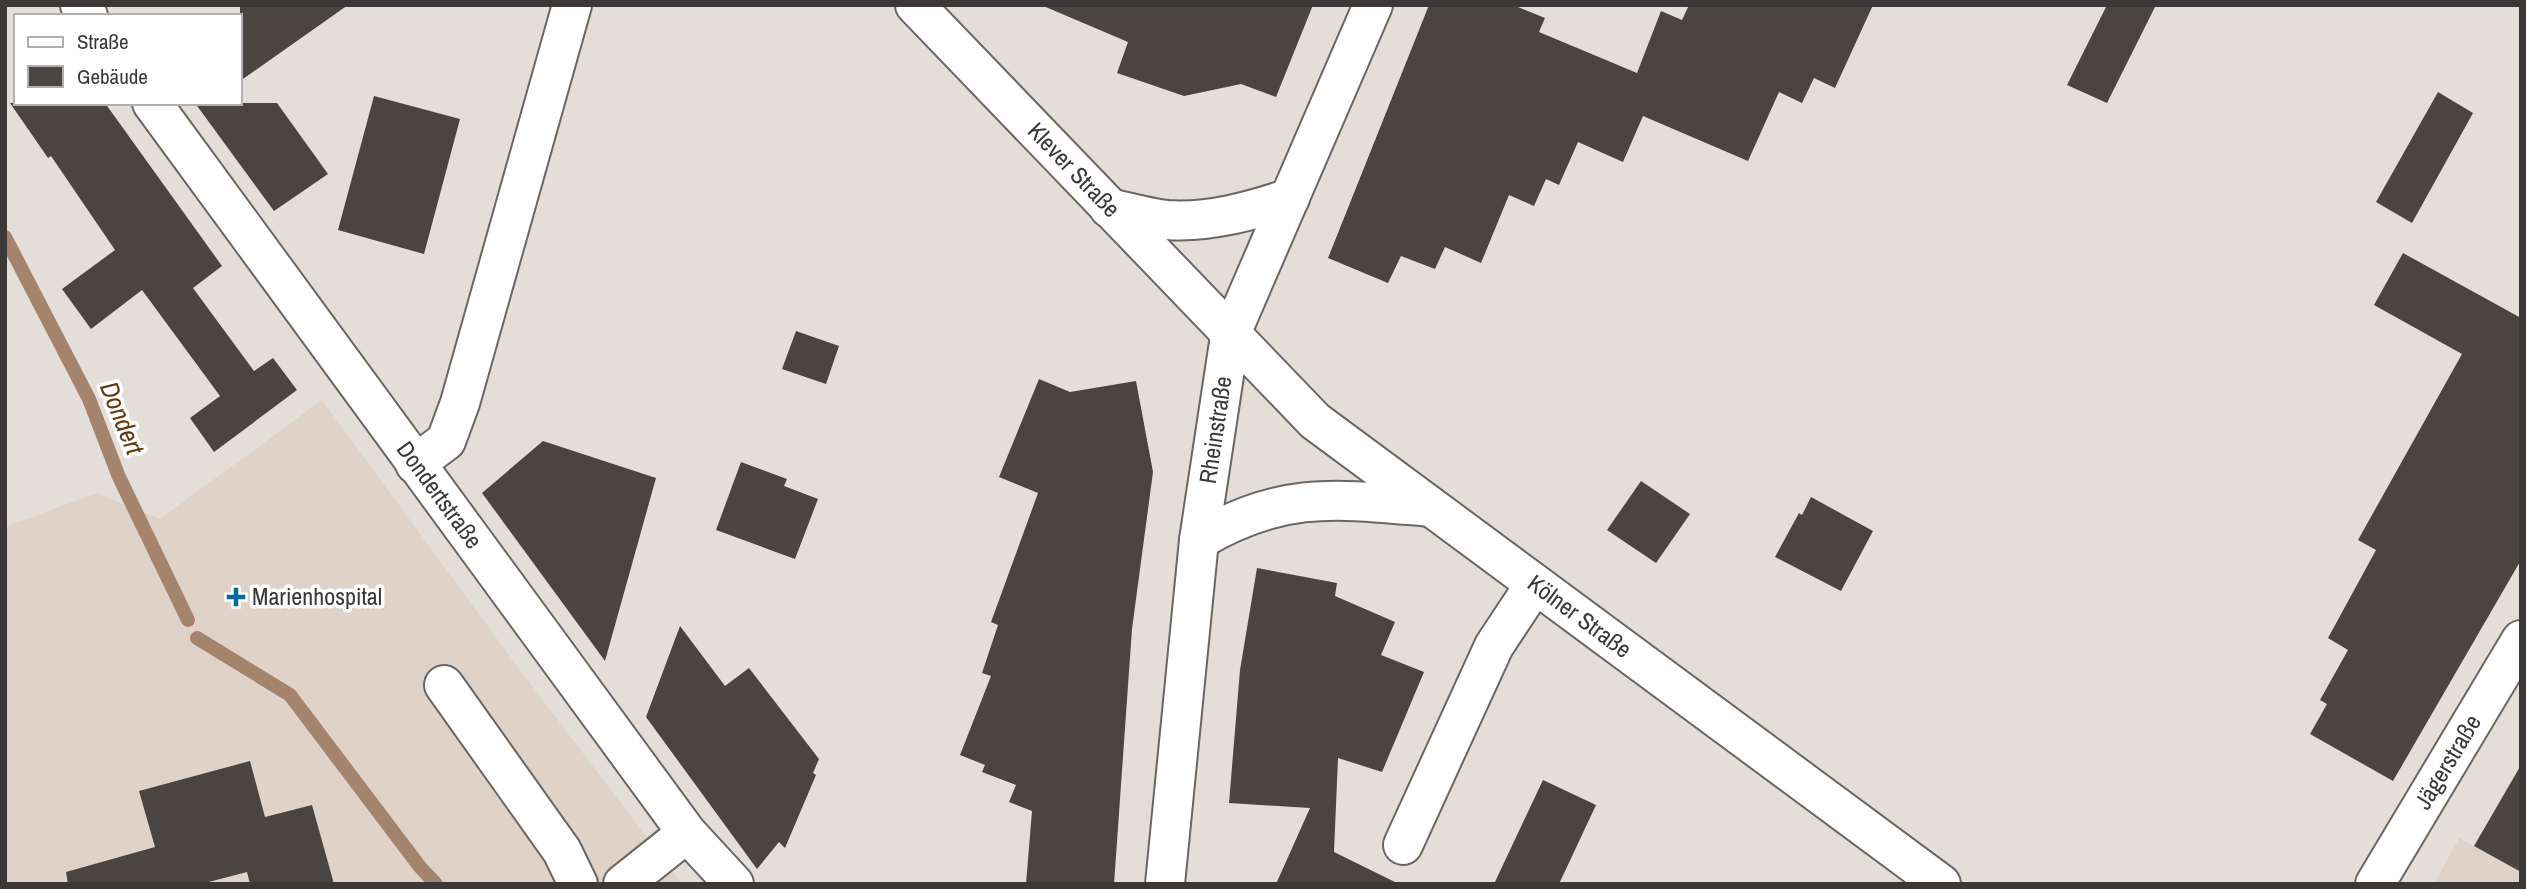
<svg xmlns="http://www.w3.org/2000/svg" width="2526" height="889" font-family="'Archivo Narrow',sans-serif">
<rect width="100%" height="100%" fill="#e4ded9"/>
<!-- built -->
<g fill="#dfd2c9">
<path d="M322 400 517 666 682 884H5V527L97 493 160 519Z"/>
<path d="M2459 838 2521 872V884H2434Z"/>
</g>
<g fill="none" stroke-linecap="round" stroke-linejoin="round">
<!-- stream -->
<g stroke="#a5846d" stroke-width="14">
<path d="M5 237 89 399 119 477 188 620"/>
<path d="M197 638 290 695 420 867 436 884"/>
</g>
</g>
<!-- building -->
<g fill="#4a4541">
<path d="M240 5H348L240 81Z"/>
<path d="M1041 5H1313L1276 97 1241 84 1184 96 1117 73 1128 42Z"/>
<path d="M1429 5H1513L1545 18 1539 32 1637 73 1661 11 1682 20 1689 5H1873L1835 88 1814 78 1802 103 1779 92 1748 161 1643 116 1623 162 1578 142 1559 185 1546 179 1534 206 1509 195 1481 263 1445 247 1435 269 1401 256 1388 283 1328 258Z"/>
<path d="M2107 5H2156L2107 103 2067 85Z"/>
<path d="M2438 92 2473 113 2412 223 2376 202Z"/>
<path d="M374 96 460 119 424 254 338 230Z"/>
<path d="M10 103H105L222 266 193 288 254 371 273 358 297 390 214 452 190 418 220 396 142 290 91 329 62 289 115 250 51 156 48 158Z"/>
<path d="M195 103H277L328 174 274 211Z"/>
<path d="M2403 253 2521 318V560L2393 781 2310 734 2327 704 2320 700 2348 650 2328 638 2376 550 2358 540 2462 354 2374 305Z"/>
<path d="M796 331 839 346 826 384 782 369Z"/>
<path d="M1039 379 1070 392 1136 381 1153 472 1132 629 1114 884H1026L1032 811 1009 802 1016 785 982 772 985 765 960 755 991 676 982 673 998 625 991 622 1038 493 999 477Z"/>
<path d="M543 441 656 478 605 661 482 493Z"/>
<path d="M741 462 787 479 784 486 818 499 795 559 716 530Z"/>
<path d="M1641 481 1690 514 1656 563 1607 530Z"/>
<path d="M1811 497 1873 531 1841 591 1775 557 1799 513 1802 515Z"/>
<path d="M1257 568 1337 583 1335 596 1395 622 1381 655 1424 672 1382 772 1338 758 1334 852 1399 884H1276L1310 808 1229 803 1240 670Z"/>
<path d="M680 626 725 686 749 668 819 759 813 773 816 775 785 848 779 842 757 869 646 717Z"/>
<path d="M250 761 265 817 312 805 334 884H250L247 872 201 884H68L66 872 155 847 139 791Z"/>
<path d="M2521 765V872L2474 846Z"/>
<path d="M1543 780 1596 805 1559 884H1494Z"/>
</g>
<g fill="none" stroke-linecap="round" stroke-linejoin="round">
<!-- minor casing -->
<g stroke="#6b6662" stroke-width="42">
<g id="minor">
<path d="M80 5 88 16"/>
<path id="s1" d="M152 103 687 833 734 884"/>
<path d="M415 464 446 441 460 403 572 5"/>
<path d="M444 685 562 851 578 884"/>
<path d="M1403 845 1494 646 1535 584"/>
<path d="M623 884 687 833"/>
<path id="s2" d="M1165 884 1199 540 1230 336"/>
<path id="s3" d="M2375 884 2521 640"/>
</g>
</g>
<!-- major casing -->
<g stroke="#6b6662" stroke-width="42">
<g id="major">
<path id="s4" d="M915 5 1315 421 1941 884"/>
<path d="M1109 208C1128 212 1148 218 1167 220 1209 223 1251 211 1290 198"/>
<path d="M1230 336 1373 5"/>
<path d="M1199 540C1282 490 1338 499 1431 507"/>
</g>
</g>
<!-- minor -->
<use href="#minor" stroke="#fff" stroke-width="38"/>
<!-- major -->
<use href="#major" stroke="#fff" stroke-width="38"/>
</g>
<!-- markers -->
<path fill="#076b99" stroke="#fff" stroke-width="2.5" d="M232.5 586.5h7v7h7v7h-7v7h-7v-7h-7v-7h7z"/>
<g text-anchor="middle" stroke-width="7" stroke-linejoin="round" paint-order="stroke">
<!-- street labels -->
<g font-size="24" fill="#3b3837" stroke="#fff">
<text dy="8" stroke="none"><textPath href="#s4" startOffset="229">Klever Straße</textPath></text>
<text dy="8" stroke="none"><textPath href="#s2" startOffset="457">Rheinstraße</textPath></text>
<text dy="8" stroke="none"><textPath href="#s1" startOffset="486">Dondertstraße</textPath></text>
<text dy="8" stroke="none"><textPath href="#s4" startOffset="906">Kölner Straße</textPath></text>
<text dy="8" stroke="none"><textPath href="#s3" startOffset="142">Jägerstraße</textPath></text>
</g>
<!-- poi labels -->
<g font-size="24" fill="#3b3837" stroke="#fff" text-anchor="start">
<text x="252" y="605">Marienhospital</text>
</g>
<!-- water labels -->
<g font-size="26" font-style="italic" fill="#653810" stroke="#fff">
<text transform="translate(122 418) rotate(68)" y="9">Dondert</text>
</g>
</g>
<!-- border -->
<rect width="2526" height="889" fill="none" stroke="#3b3837" stroke-width="14"/>
<!-- legend -->
<rect x="14" y="14" width="228" height="91" fill="#ffffff" stroke="#b1afaf" stroke-width="2"/>
<rect x="28" y="37" width="35" height="10" fill="#ffffff" stroke="#b1afaf" stroke-width="2"/>
<text x="77" y="49" font-size="21" fill="#3b3837">Straße</text>
<rect x="28" y="66" width="35" height="21" fill="#4a4541" stroke="#b1afaf" stroke-width="2"/>
<text x="77" y="84" font-size="21" fill="#3b3837">Gebäude</text>
</svg>
